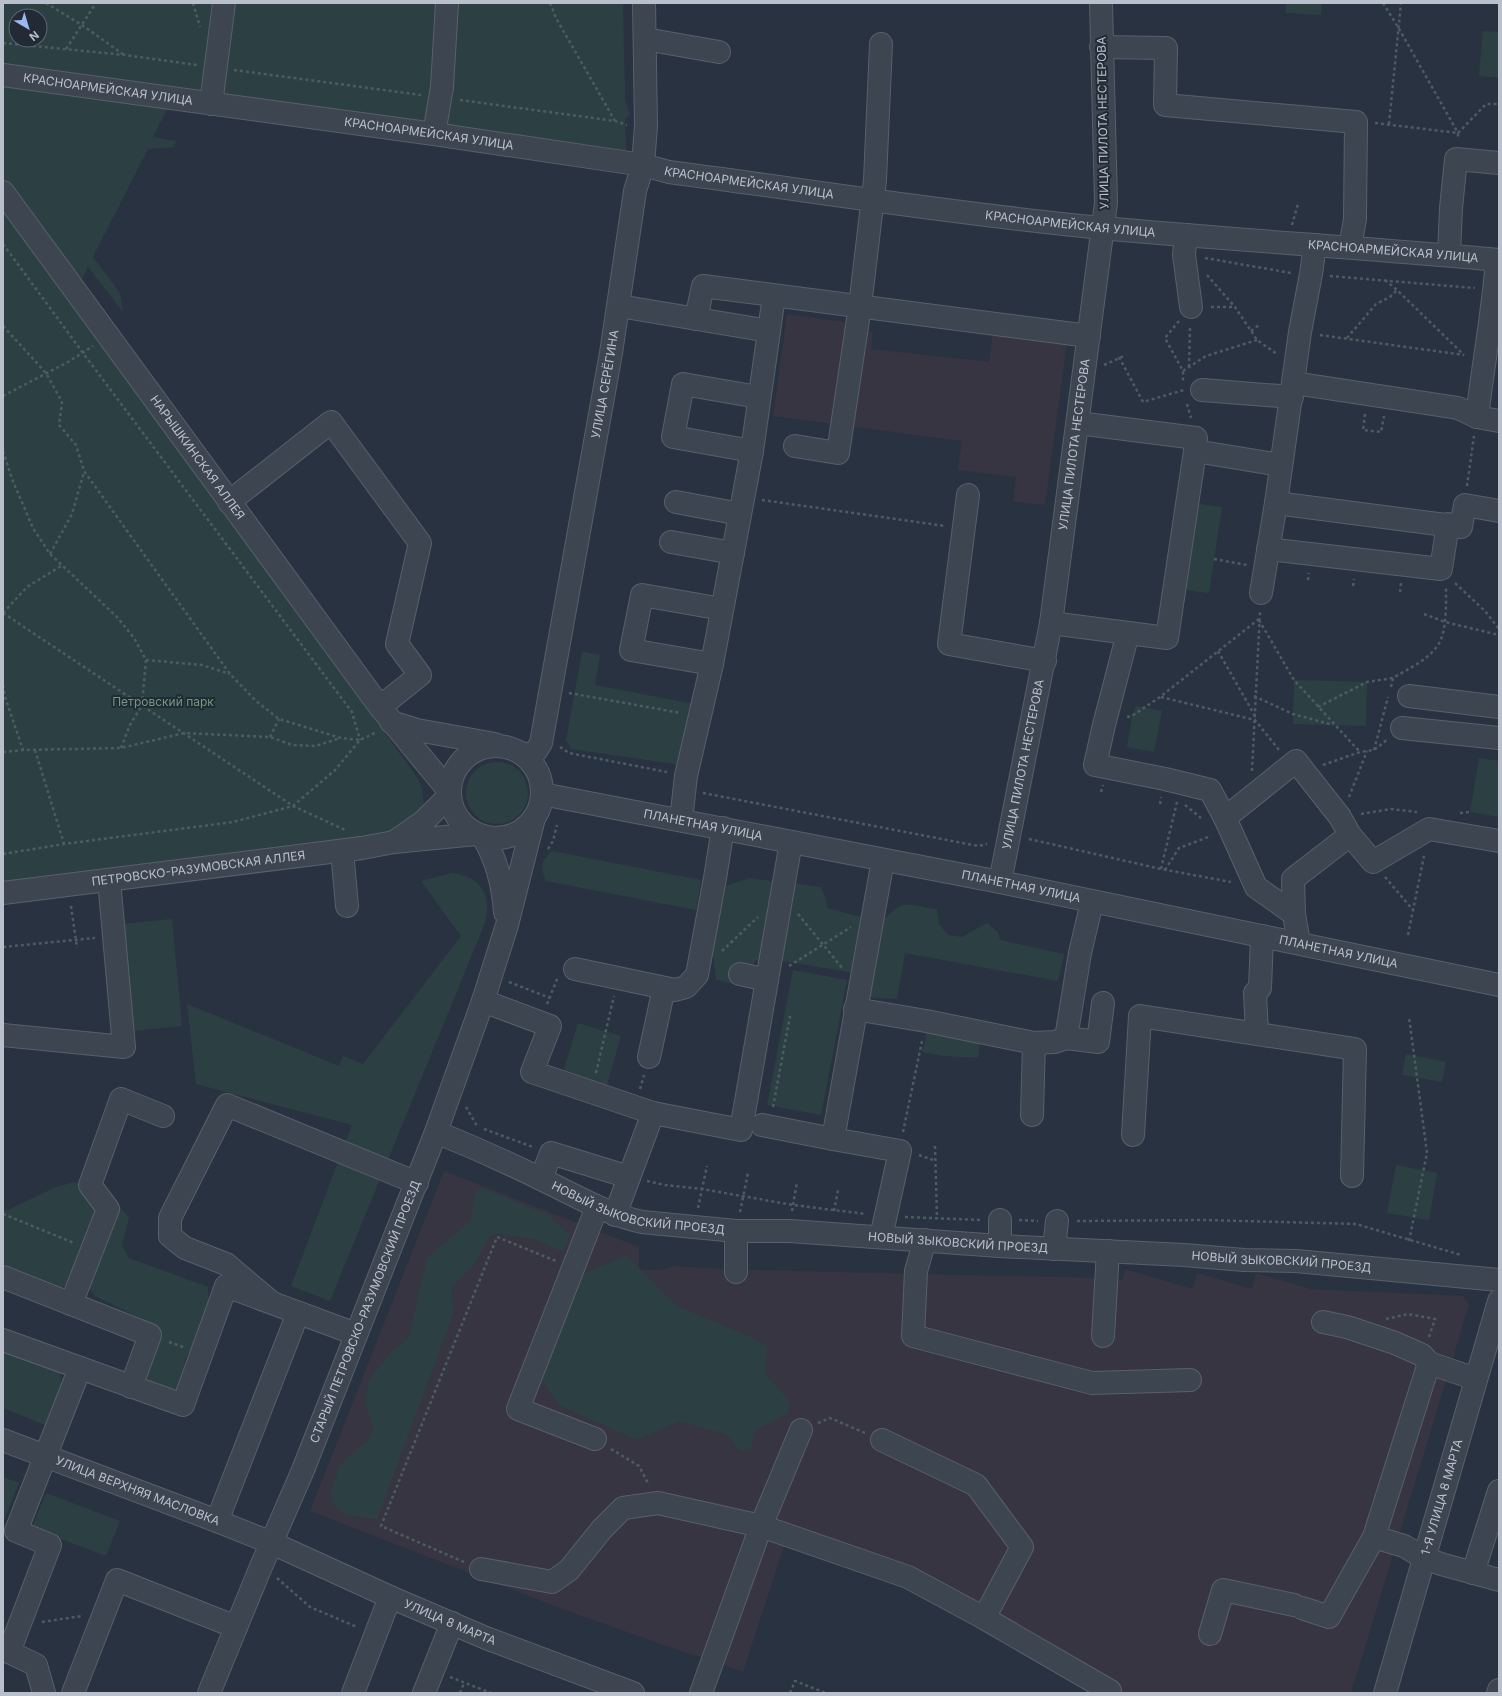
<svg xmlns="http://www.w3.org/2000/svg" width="1502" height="1696" font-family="Inter,sans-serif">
<rect width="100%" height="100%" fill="#293241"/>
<!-- medical -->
<g fill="#373542">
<path d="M995 313 1067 343 1045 505 1013 501 1016 477 958 470 962 441 773 416 787 314 851 323 873 333 871 349 989 362Z"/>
<path d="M444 1171 639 1247V1270H662L672 1266 746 1270 1101 1278 1107 1276 1122 1280 1125 1269 1193 1289 1197 1273 1252 1289 1256 1273 1311 1289 1463 1296 1469 1305 1351 1693H1098L905 1584 785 1543 743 1672 715 1662 718 1653 705 1648 701 1657 689 1654 565 1610 310 1511Z"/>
</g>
<!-- green -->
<g fill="#2c4043" fill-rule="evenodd">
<path d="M3 3H623L625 100 630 115 625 119 626 156 178 88 153 137 176 141 174 147 148 149 93 257 120 293 123 312 88 267 70 303 417 777 422 789 424 805 416 818 402 829 372 839 3 882ZM16 16H40V40H16Z"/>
<path d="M1286 3H1322L1321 15 1286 13Z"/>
<path d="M1483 31 1499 32V78L1479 76Z"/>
<path d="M1199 504 1222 507 1209 593 1186 590Z"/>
<path d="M582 652 600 655 595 685 694 704 682 765 571 749 566 740Z"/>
<path d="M1294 680 1367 682 1366 726 1293 724Z"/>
<path d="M1136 706 1162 711 1154 752 1127 747 1132 716Z"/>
<path d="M1479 758 1499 761V817L1470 812Z"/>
<circle cx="497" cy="793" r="31"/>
<path d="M552 851 701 880 696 910 546 881C540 867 541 861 552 851Z"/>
<path d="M452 873C480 876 493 895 485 923L330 1301 291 1286 352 1125 196 1084 187 1004 339 1066 343 1056 363 1064 461 936 421 881Z"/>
<path d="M749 878 821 887 826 900 827 908 853 915 883 920C888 916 895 908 901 906 912 902 926 909 937 909L939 924 948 935 962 937 987 923 998 932 1000 940 1064 954 1058 981 905 953 897 999 864 997 856 973 783 961 756 960 741 983H728L716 979 713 954 724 887Z"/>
<path d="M172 919 182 1026 131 1031 121 924Z"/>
<path d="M793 970 847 980 821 1115 767 1105Z"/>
<path d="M578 1023 621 1036 606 1088 562 1076Z"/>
<path d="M929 1025 981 1033 978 1058 945 1056 922 1052Z"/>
<path d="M1406 1054 1446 1062 1442 1082 1402 1075Z"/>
<path d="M1396 1165 1437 1173 1429 1220 1387 1213Z"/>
<path d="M75 1182 111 1198 129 1217 122 1246 129 1258 208 1287V1317L185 1360 179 1390 153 1386 143 1370 154 1354 152 1324 95 1296 85 1282 62 1287 3 1264V1210H8L56 1187Z"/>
<path d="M482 1188 550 1216 570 1235 563 1252 537 1240 497 1233 489 1237 475 1263 452 1286 453 1314 377 1519 345 1515 331 1501V1492L340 1465 370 1438 373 1429 365 1401 369 1380 387 1357 409 1336 427 1258 470 1221 475 1193Z"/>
<path d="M627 1256 677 1306 755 1339 767 1347 765 1373 790 1402 788 1413 755 1430 752 1448 740 1451 726 1434 678 1421 637 1440 559 1405 541 1379 584 1273Z"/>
<path d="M3 1351 59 1367 63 1398 45 1425 3 1408Z"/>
<path d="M3 1477 19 1483 5 1518 3 1517Z"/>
<path d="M46 1493 120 1521 106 1556 32 1528Z"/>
</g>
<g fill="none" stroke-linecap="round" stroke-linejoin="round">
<!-- minor casing -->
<g stroke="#58606b" stroke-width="24">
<g id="minor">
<path d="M645 39 719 52"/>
<path d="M1101 47 1166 48 1165 105 1356 122 1355 219 1350 247"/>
<path id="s1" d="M3 75 434 134 643 165 669 172C813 191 957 214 1102 228 1234 240 1367 248 1499 260"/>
<path d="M211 104 224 3"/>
<path d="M434 134 442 87 447 3"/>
<path id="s2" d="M3 192 380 707 449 791"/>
<path d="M1186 235 1184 255 1191 307"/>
<path d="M1449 255 1451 208 1456 159 1499 163"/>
<path d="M619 306 769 331 752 451 712 664 686 776 681 820"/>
<path d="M696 319 703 286 1089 336"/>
<path d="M769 331 774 296"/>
<path d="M1294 383 1458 408 1477 417 1499 421"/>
<path d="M1202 390 1292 397"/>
<path d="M1477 417C1483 365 1493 313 1497 260"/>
<path d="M1078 423 1196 438 1195 451 1281 465"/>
<path d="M795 446 838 453 860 306 875 180 881 44"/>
<path d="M752 451 673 437 683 384 758 397"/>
<path d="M968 495 949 644 1045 661"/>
<path d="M229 502 331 422 420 543 397 644 420 675 380 707"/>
<path d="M676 502 740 514"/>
<path d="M1276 503 1461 527 1465 505 1499 511"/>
<path d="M671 542 733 553"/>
<path d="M1268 549 1441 569 1448 524"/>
<path d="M1261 593 1276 503 1300 332 1311 274 1315 245"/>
<path d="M1051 623 1167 638 1195 451"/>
<path d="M1128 633 1104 725 1095 765 1165 779 1210 790 1225 818"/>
<path d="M712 664 631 650 642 595 722 609"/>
<path d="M1409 696 1499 707"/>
<path d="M391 722 417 730 495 744"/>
<path d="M1402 728 1499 738"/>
<circle cx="496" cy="792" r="46"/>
<path id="s3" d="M525 756 536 751 541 743 611 353 635 191 643 165 646 126 644 3"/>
<path id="s4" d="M542 794 1000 882 1499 985"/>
<path d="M1350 835 1373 862 1429 829 1499 841"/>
<path d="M483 837C497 860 503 885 505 912"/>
<path d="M397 840 424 821 449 796"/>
<path d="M342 851 347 906"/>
<path id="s5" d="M1000 882 1051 623 1106 203 1101 3"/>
<path id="s6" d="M3 893 362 848 394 842 476 834"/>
<path d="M1294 914 1293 879 1350 835 1340 817 1296 761 1225 818 1256 887 1294 914 1299 943"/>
<path d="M575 969 675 990 686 987 697 975 715 878 723 828"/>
<path d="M740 974 767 980"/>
<path d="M483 1001 550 1026 532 1072 653 1113 741 1130 791 842"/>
<path d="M855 1009 926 1021 1034 1043 1055 1042 1066 1038 1080 953 1092 902"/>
<path d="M1257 1034 1255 993 1260 988 1262 936"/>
<path d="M3 1035 124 1047 109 880"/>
<path d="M1066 1038 1098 1042 1103 1003"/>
<path d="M649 1057 664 988"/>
<path d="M1032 1115 1034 1043"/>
<path d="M762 1125 833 1139"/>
<path id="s7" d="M436 1132C473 1147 511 1164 547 1182 578 1197 609 1215 642 1222L736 1231H790L1000 1246 1184 1255 1244 1260 1296 1261 1499 1280"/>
<path d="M1133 1135 1140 1016 1355 1049 1352 1176"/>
<path d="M541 1179 551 1153 629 1177"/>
<path d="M615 1215 653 1113"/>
<path d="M1000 1220V1246"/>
<path d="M736 1231V1272"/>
<path d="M881 1237 900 1151 833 1139 883 860"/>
<path d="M925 1240 916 1271 913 1336 1092 1383 1190 1380"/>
<path d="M1054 1249 1057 1221"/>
<path d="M3 1277 150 1335 131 1387"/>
<path d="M271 1302 226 1264 185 1248 170 1236V1218L227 1105 417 1183"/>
<path d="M71 1304 108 1209 90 1185 121 1099 163 1116"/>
<path d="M1323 1322 1347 1327 1395 1343 1422 1355 1429 1363 1476 1379"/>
<path d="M1103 1336 1108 1251"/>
<path d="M3 1340 183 1405 226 1286 356 1334"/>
<path d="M595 1439 518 1409 597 1207"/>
<path id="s8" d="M3 1440 217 1521 272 1543 390 1597 486 1638 633 1693"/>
<path d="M882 1440 976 1485 1022 1547 984 1618"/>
<path d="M217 1521 298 1313"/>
<path d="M1374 1537 1404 1546 1424 1558 1441 1564 1499 1580"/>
<path d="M481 1569 552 1582 569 1570 602 1529 623 1508 658 1503 761 1526 908 1577 984 1618 1110 1691 1109 1693"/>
<path d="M1473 1573 1499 1491"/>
<path d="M1302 1608 1329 1617 1374 1537 1429 1363"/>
<path d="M1210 1634 1223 1590 1294 1605"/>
<path d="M3 1649 36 1665 44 1693"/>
<path d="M9 1652 50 1545 16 1531 80 1368"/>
<path d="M73 1693 117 1580 236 1627"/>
<path id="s9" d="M209 1693 260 1569 303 1470 436 1132 483 1001 507 925 534 818"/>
<path d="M353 1693 390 1597"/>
<path d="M424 1693 452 1623"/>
<path d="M701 1693 761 1526 801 1430"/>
<path id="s10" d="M1385 1693 1499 1301"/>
<path d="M1498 1693 1499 1690"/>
</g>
</g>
<!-- path -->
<g stroke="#4b5d60" stroke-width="2.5" stroke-dasharray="3 3" stroke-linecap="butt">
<path d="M46 3 82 25 124 55"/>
<path d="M193 3 200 27"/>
<path d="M550 3 556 18 615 121"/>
<path d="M1383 3 1398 27 1458 133 1486 104H1499"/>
<path d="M3 43 125 55 197 65"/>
<path d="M66 49 96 3"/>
<path d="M234 70 421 95"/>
<path d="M460 100 615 121 627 125"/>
<path d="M1375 123 1458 133V139"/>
<path d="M1389 124 1401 3"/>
<path d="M1292 225 1298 204"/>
<path d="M3 244 83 353 352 712 360 740"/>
<path d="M1205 258 1291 273"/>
<path d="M1207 275 1235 307 1257 340 1277 354"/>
<path d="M1330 276 1475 288"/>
<path d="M1385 280 1397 290 1464 355"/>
<path d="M1211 307H1235"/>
<path d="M1179 321 1165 338 1183 371V381"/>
<path d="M3 326 46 373 62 402 59 425 76 445 84 471 230 674 256 701 279 719 341 738 360 740"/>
<path d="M1251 331 1259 325"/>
<path d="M1320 335 1464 355"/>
<path d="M1347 338 1376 304 1390 297 1397 290"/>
<path d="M1119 357 1143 402 1184 390"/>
<path d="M1104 365 1126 355"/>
<path d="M1189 367 1190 326"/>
<path d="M1183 371 1206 356 1257 340"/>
<path d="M3 396 68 362 93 346"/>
<path d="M1187 404 1191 418"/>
<path d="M1365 414 1363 430 1381 432 1384 416"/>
<path d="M3 451 12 479 33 528 50 554 117 617 134 638 146 660 142 705 130 725 121 748"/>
<path d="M1467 486 1474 436"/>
<path d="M762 500 945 526"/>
<path d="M50 554 72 514 84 472"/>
<path d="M1214 559 1247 565"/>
<path d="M1308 580 1309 573"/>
<path d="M1455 583 1485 611 1499 629"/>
<path d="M1353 586 1354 579"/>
<path d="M1400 592 1401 583"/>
<path d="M3 613 293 806 345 830"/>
<path d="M3 613 27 587 61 566"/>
<path d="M1424 614 1445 622 1499 635"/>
<path d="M1259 620 1294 680 1360 752"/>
<path d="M1218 651 1255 716"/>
<path d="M146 660 202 665 230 674"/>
<path d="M3 685 5 697 23 750"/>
<path d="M1391 687 1393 678C1408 669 1428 660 1438 645 1447 632 1446 604 1446 588"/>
<path d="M569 693 681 713"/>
<path d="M1254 696 1293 714 1333 725"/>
<path d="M1161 697 1255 720 1279 750"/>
<path d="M1318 707 1367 682 1393 678"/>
<path d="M1127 717 1132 716 1160 697 1259 619"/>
<path d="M270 737 279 719"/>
<path d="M560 747 569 753 667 772"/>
<path d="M35 750 64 844"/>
<path d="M1374 750 1388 697"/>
<path d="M3 752 23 750 121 748 184 733 270 737 292 745 316 746 340 738"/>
<path d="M1323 765 1360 752 1374 750 1388 739"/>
<path d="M1252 771 1260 612"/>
<path d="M1101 792 1103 785"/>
<path d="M703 793 978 846 987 844"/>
<path d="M1349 797 1367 751"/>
<path d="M1160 804 1161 797"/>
<path d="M1185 805 1201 818"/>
<path d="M1460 813 1470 812"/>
<path d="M1361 814 1391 809 1417 812"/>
<path d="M1029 839 1161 869 1231 882"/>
<path d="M548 849 553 841 557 825"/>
<path d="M3 854 64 844 233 822 293 806 335 770 360 740 375 733"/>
<path d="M1161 869 1177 802"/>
<path d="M1165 870 1179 848 1211 836"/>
<path d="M1385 877 1413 910"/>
<path d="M71 906 77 948"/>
<path d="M798 914 843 969"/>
<path d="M1408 935 1424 856"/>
<path d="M3 947 95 938"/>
<path d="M722 951 758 917"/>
<path d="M789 966 851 927"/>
<path d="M509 982 550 998"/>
<path d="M547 1004 558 977"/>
<path d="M596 1073 614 996"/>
<path d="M640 1089 644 1075"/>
<path d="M466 1107 477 1126"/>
<path d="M773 1107 790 1016"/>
<path d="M484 1129 533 1147"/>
<path d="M903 1132 922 1041"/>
<path d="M935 1146 937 1219"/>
<path d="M919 1155 936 1161"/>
<path d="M647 1181 665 1185 702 1189 793 1205 866 1214"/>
<path d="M698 1208 707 1166"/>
<path d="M792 1211 797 1182"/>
<path d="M834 1211 838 1190"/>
<path d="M740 1212 748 1173"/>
<path d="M3 1214 74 1243"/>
<path d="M905 1217 982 1220"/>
<path d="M1019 1220 1038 1221"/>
<path d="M1077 1221 1204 1220 1356 1224 1461 1255"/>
<path d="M1409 1241 1427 1153 1409 1017"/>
<path d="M1386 1319 1408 1314 1435 1319 1429 1337"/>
<path d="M169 1342 183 1347"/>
<path d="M818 1423 830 1418 865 1433"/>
<path d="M611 1449 639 1466 649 1485"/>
<path d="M464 1562 381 1526 497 1237 556 1261"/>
<path d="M277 1578 310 1607 357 1627"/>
<path d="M42 1622 82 1616"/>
<path d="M450 1677 491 1693"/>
<path d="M460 1693 464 1683"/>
<path d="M790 1693 795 1681 826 1693"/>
</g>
<!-- minor -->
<use href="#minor" stroke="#3d4551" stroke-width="22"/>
</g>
<g text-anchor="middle" stroke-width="4" stroke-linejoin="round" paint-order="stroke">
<!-- street labels -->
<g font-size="12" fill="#bac0cb" stroke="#222a36">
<text dy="4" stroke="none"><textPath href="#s1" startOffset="106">КРАСНОАРМЕЙСКАЯ УЛИЦА</textPath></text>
<text transform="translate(1103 123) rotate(-91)" y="4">УЛИЦА ПИЛОТА НЕСТЕРОВА</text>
<text dy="4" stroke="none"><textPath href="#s1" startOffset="430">КРАСНОАРМЕЙСКАЯ УЛИЦА</textPath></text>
<text dy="4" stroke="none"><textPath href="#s1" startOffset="754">КРАСНОАРМЕЙСКАЯ УЛИЦА</textPath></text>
<text dy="4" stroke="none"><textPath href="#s1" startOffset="1078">КРАСНОАРМЕЙСКАЯ УЛИЦА</textPath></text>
<text dy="4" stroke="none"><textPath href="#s1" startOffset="1402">КРАСНОАРМЕЙСКАЯ УЛИЦА</textPath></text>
<text dy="4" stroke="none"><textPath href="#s3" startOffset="386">УЛИЦА СЕРЁГИНА</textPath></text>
<text dy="4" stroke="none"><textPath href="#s5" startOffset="444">УЛИЦА ПИЛОТА НЕСТЕРОВА</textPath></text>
<text dy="4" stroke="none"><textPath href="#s2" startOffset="329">НАРЫШКИНСКАЯ АЛЛЕЯ</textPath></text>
<text dy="4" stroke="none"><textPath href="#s5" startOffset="120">УЛИЦА ПИЛОТА НЕСТЕРОВА</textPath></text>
<text dy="4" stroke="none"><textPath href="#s4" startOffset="164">ПЛАНЕТНАЯ УЛИЦА</textPath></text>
<text dy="4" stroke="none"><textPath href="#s6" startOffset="197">ПЕТРОВСКО-РАЗУМОВСКАЯ АЛЛЕЯ</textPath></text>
<text dy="4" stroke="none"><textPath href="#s4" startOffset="488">ПЛАНЕТНАЯ УЛИЦА</textPath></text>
<text dy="4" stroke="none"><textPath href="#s4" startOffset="812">ПЛАНЕТНАЯ УЛИЦА</textPath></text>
<text dy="4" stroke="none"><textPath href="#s7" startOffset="218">НОВЫЙ ЗЫКОВСКИЙ ПРОЕЗД</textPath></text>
<text dy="4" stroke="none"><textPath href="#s7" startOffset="542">НОВЫЙ ЗЫКОВСКИЙ ПРОЕЗД</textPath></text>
<text dy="4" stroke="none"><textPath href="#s7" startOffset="866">НОВЫЙ ЗЫКОВСКИЙ ПРОЕЗД</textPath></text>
<text dy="4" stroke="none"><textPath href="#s9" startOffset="412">СТАРЫЙ ПЕТРОВСКО-РАЗУМОВСКИЙ ПРОЕЗД</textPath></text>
<text dy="4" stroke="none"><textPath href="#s8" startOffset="144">УЛИЦА ВЕРХНЯЯ МАСЛОВКА</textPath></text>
<text dy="4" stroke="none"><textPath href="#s10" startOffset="204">1-Я УЛИЦА 8 МАРТА</textPath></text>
<text dy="4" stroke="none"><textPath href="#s8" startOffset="483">УЛИЦА 8 МАРТА</textPath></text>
</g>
<!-- park labels -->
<g font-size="12" fill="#73997d" stroke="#222a36">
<text x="163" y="706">Петровский парк</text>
</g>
</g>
<!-- border -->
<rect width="1502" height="1696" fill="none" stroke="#bac0cb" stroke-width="8"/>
<!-- north arrow -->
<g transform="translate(28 28) rotate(142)"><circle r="19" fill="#222a36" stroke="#5f6672"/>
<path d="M0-3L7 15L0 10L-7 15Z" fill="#9ab9f0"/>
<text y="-6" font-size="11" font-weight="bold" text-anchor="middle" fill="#bac0cb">N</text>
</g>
</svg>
